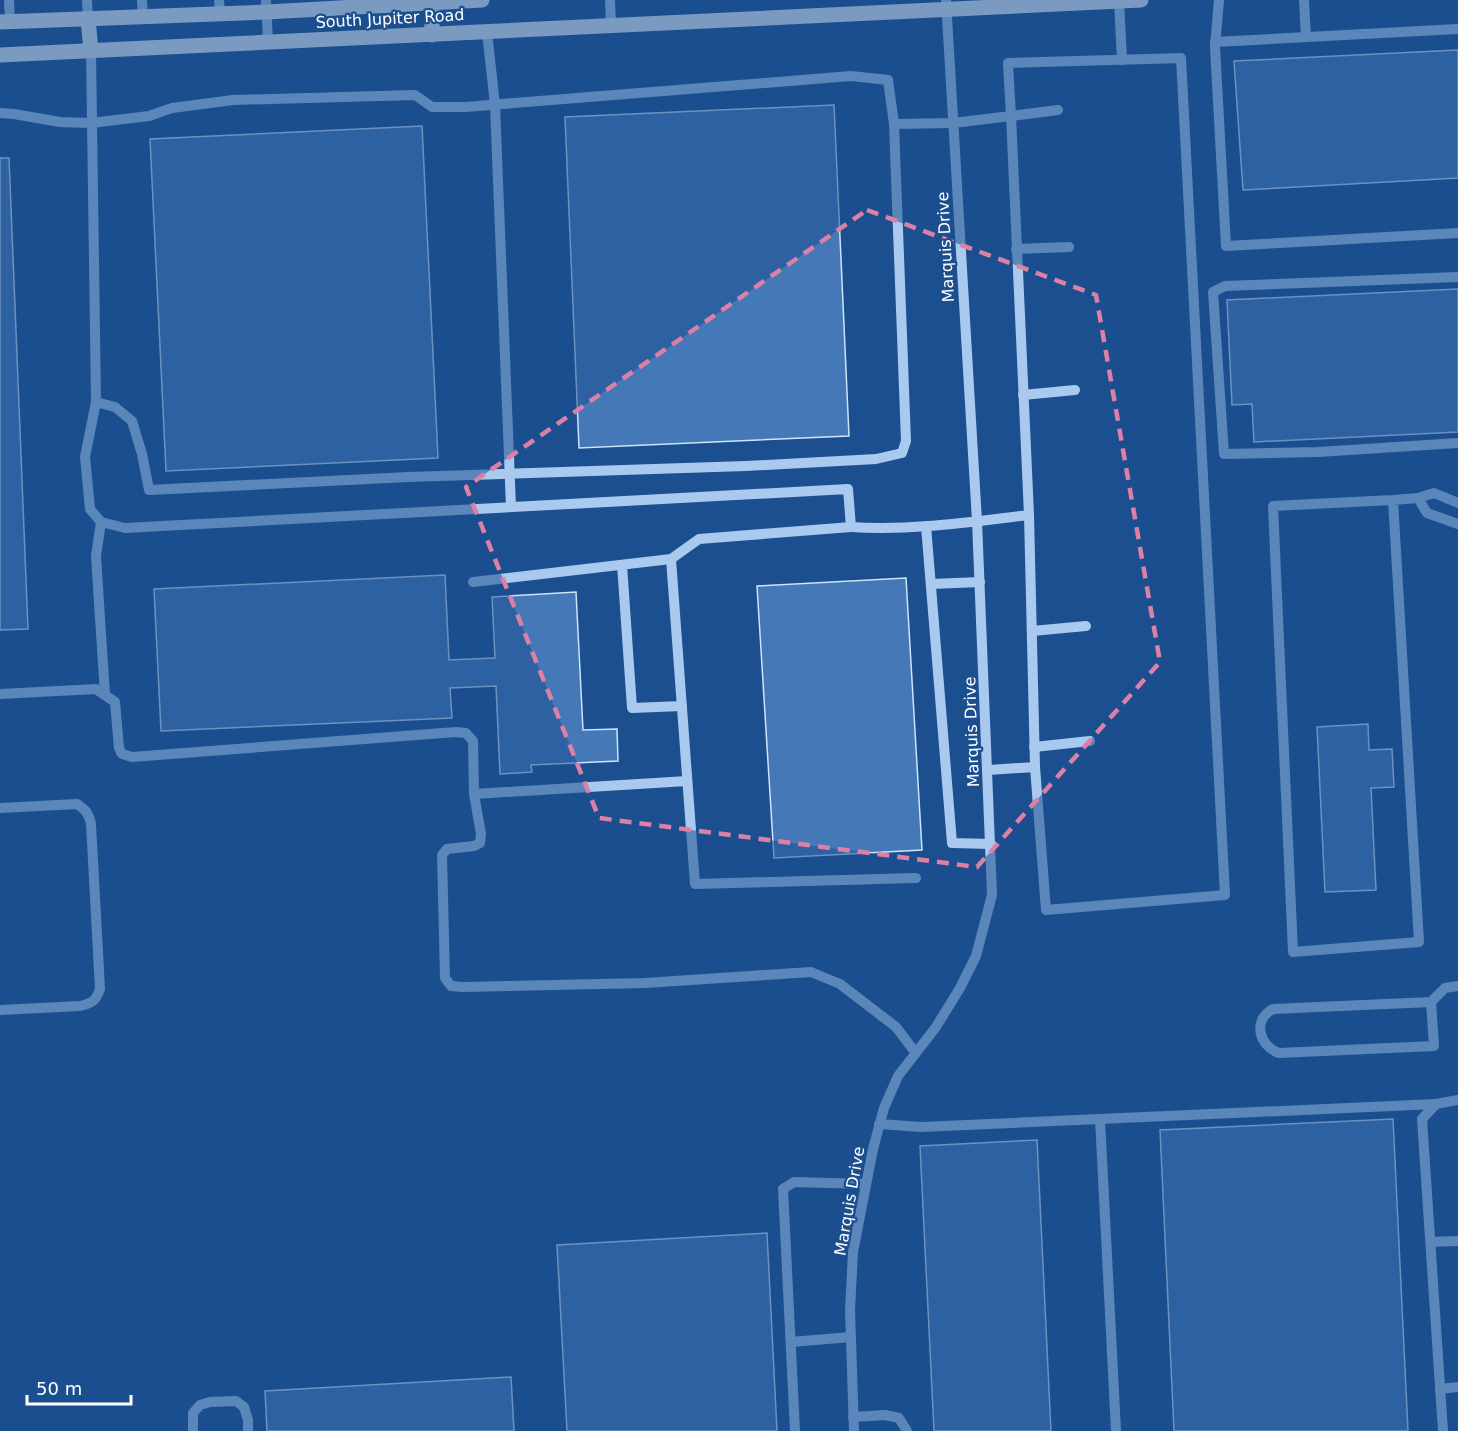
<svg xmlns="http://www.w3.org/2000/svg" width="1458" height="1431" font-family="'DejaVu Sans',sans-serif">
<rect width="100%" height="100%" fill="#1b4f8f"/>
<!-- building -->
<g fill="#4478b7" stroke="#cfe3fa" stroke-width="1.5">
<path d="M1458 50V178L1243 190 1234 61Z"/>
<path d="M834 105 849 436 579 448 565 117Z"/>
<path d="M422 126 438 458 166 471 150 139Z"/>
<path d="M0 158H9L28 629 0 630Z"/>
<path d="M1458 289V432L1254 442 1252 404 1232 405 1227 300Z"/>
<path d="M445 575 449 660 495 658 492 597 576 592 583 730 617 729 618 761 531 765 532 772 500 774 496 686 450 688 452 718 161 731 154 589Z"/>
<path d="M906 578 922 850 774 858 757 586Z"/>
<path d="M1368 724 1369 750 1392 749 1394 787 1371 788 1376 890 1325 892 1317 727Z"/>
<path d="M1393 1119 1408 1431H1174L1160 1130Z"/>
<path d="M1037 1140 1051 1431H934L920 1146Z"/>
<path d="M767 1233 777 1431H567L557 1245Z"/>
<path d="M511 1377 514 1431H267L265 1391Z"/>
</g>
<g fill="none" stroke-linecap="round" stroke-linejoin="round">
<!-- minor -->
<g stroke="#a9c9ee" stroke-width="10">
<path d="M9 0 10 22"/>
<path d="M87 0 88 19"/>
<path d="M142 0 143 17"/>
<path d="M219 0 220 14"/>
<path d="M266 0 268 42"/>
<path d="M610 0 611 25"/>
<path d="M1219 0 1215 47 1226 246 1458 233"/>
<path d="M1304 0 1306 37"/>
<path d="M1119 1 1122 60"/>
<path d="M487 32 495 105 511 507"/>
<path d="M1215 42 1458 29"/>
<path d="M0 113 14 114 60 122 91 123 149 116 172 108 233 100 415 95 432 107H465L851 76 888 80 894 124 906 441 902 453 876 459 746 466 408 477 149 490 142 454 132 421 115 407 96 402 91 51"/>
<path d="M1016 249 1069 247"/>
<path d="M1458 277 1225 286 1213 292 1224 454 1318 452 1458 443"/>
<path d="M1023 395 1075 390"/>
<path d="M96 402 85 457 90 509 101 522 125 528 848 489 851 527C910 531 970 522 1029 515L1011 116 953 123 894 124"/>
<path d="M1418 498 1427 513 1458 524"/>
<path d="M1393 500 1419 942 1293 952 1273 506 1393 500 1418 498 1434 493 1458 503"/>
<path d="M101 522 96 556 105 695"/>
<path d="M926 526 952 843 991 844"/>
<path d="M851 527 699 539 671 559 695 884 916 878"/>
<path d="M622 565 632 708 682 706"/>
<path d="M473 582 671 559"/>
<path d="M931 584 980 582"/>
<path d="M1032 631 1086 626"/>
<path d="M0 694 96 689 115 702 119 748 122 754 132 757 456 732 466 733 473 741 474 794 481 834 480 843 474 846 447 849 442 855 445 978 451 986 462 987 645 983 811 972 840 984 896 1027 915 1052"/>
<path d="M1034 747 1090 741"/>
<path d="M1035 767 1046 910 1225 895 1181 58 1008 63 1011 116 1058 110"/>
<path d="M988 770 1035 767 1029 515"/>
<path d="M474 794 687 781"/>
<path d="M0 808 77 804C86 810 89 814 91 824L100 989C96 1001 92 1003 80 1006L0 1010"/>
<path d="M1431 1002 1434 1046 1279 1053C1259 1046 1252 1020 1273 1009L1431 1002 1445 988 1458 986"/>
<path d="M1100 1119 1116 1431"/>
<path d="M879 1124 921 1127 1436 1104"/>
<path d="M1431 1242 1458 1241"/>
<path d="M791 1342 851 1337"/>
<path d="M1440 1389 1458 1387"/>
<path d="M853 1417 885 1415 899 1418 907 1431"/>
<path d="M193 1431V1413L200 1405 210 1402 236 1401 244 1407 248 1420V1431"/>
<path d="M795 1431 783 1189 794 1182 866 1184"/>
<path d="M854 1431 850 1310 853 1252 873 1149 884 1108 898 1076 936 1027 960 988 976 956 992 895 977 521 946 0"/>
<path d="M1443 1431 1422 1119 1436 1104 1458 1100"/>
</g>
<!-- major -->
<g stroke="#f0f6ff" stroke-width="15">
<path d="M432 3V35"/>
<path d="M88 19 91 51"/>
<path d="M0 22 267 12 482 0"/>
<path d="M0 55 1141 0"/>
</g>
</g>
<!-- marked area -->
<path d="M0 0H1458V1431H0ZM867 210 1096 295 1160 662 977 867 599 818 466 487Z" fill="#1b4f8f" fill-opacity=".55" fill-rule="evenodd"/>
<path fill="none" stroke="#dd80a5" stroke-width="4.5" stroke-dasharray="12 8" stroke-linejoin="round" d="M867 210 1096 295 1160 662 977 867 599 818 466 487Z"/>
<g text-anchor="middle" stroke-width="4.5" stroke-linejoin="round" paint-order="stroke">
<!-- street labels -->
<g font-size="16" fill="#fff" stroke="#1b4f8f">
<text transform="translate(390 18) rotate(-3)" y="6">South Jupiter Road</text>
<text transform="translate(945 247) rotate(-93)" y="6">Marquis Drive</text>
<text transform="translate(971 732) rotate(-92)" y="6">Marquis Drive</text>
<text transform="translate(849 1201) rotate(-80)" y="6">Marquis Drive</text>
</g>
</g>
<!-- scale -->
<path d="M27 1395v9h104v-9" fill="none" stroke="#ffffff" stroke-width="3"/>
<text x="36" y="1395" font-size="18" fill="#ffffff" stroke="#1b4f8f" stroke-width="4.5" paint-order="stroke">50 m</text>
</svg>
